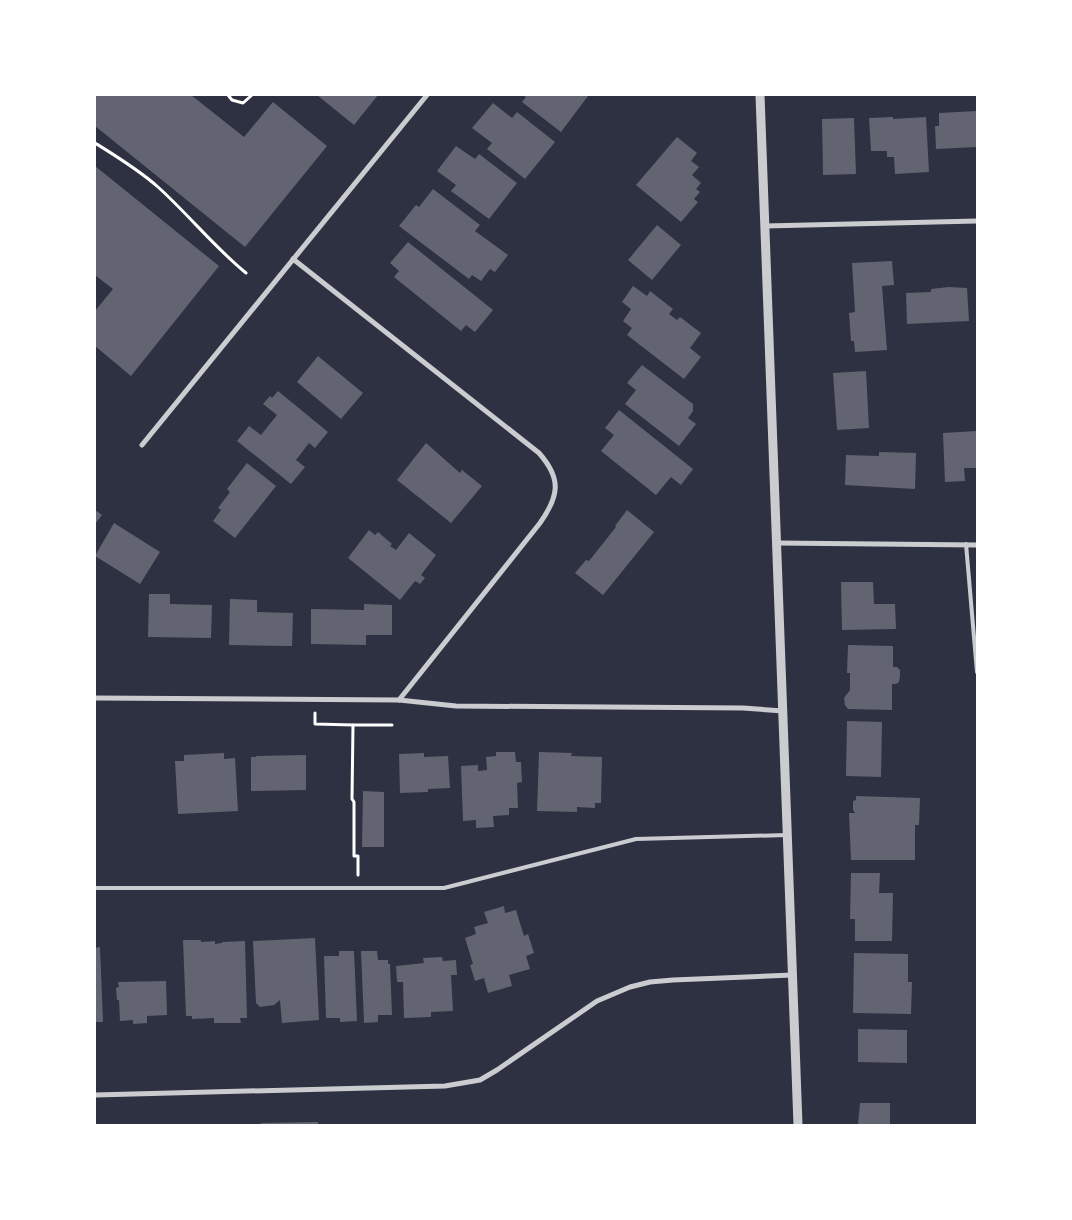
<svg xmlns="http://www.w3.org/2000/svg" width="1072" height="1220" font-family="Manrope,sans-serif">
<rect width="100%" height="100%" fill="#2d3142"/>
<!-- building -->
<g fill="#626471">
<path d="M95 95H191L244 137 273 102 327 146 245 247 95 126Z"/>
<path d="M317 95H378L354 125Z"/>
<path d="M523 95H586L588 96 561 132 522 102 526 97Z"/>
<path d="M493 103 512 118 517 112 555 142 525 179 487 149 492 143 472 128Z"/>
<path d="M977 111V147L936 149 935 126H939V113Z"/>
<path d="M893 117V119L926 117 929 172 895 174 894 157H887V151H871L869 118Z"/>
<path d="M854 118 856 174 823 175 822 119Z"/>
<path d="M677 137 697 153 691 161 699 167 692 175 701 183 696 189 700 192 694 199 698 202 681 222 636 185Z"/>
<path d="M456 146 475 159 479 154 517 183 489 219 451 191 456 185 437 171Z"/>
<path d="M95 166 219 266 131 376 95 346V311L113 289 95 275Z"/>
<path d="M433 189 480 225 475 231 508 255 495 272 490 269 481 281 472 275 469 279 399 226 416 205 419 207Z"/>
<path d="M657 225 681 245 652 280 628 260Z"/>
<path d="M408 242 493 310 475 332 466 325 461 331 394 277 399 271 390 263Z"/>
<path d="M892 261 894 285 882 286 887 350 855 352 854 341H851L849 313 855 312 852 263Z"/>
<path d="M633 286 647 296 650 291 673 309 669 314 677 320 680 317 701 333 690 348 701 357 684 379 627 335 632 328 623 321 631 309 622 302Z"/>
<path d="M949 287 967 288 969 321 907 324 906 293 931 292V289Z"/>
<path d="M318 356 363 393 341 419 297 382Z"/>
<path d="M642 365 693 404V411L688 418 696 424 679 446 625 404 636 390 627 383Z"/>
<path d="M866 371 869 428 837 430 833 373Z"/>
<path d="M278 391 328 432 315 448 309 443 296 460 305 467 291 484 237 441 249 426 261 435 277 415 263 404 270 396 272 398Z"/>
<path d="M619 410 693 469 681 485 671 477 656 495 601 451 614 435 605 428Z"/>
<path d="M977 431V468H964L965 481 945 482 943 433Z"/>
<path d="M426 443 460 473 462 470 482 486 451 523 397 480Z"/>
<path d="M879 452 916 453 915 489 845 485 846 455 879 456Z"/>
<path d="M247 463 276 486 235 538 213 521 221 510 218 508 230 492 227 489Z"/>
<path d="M95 510 102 515 95 524Z"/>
<path d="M627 510 654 532 603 595 575 573 586 560 589 561 616 527 615 526Z"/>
<path d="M114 523 160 552 140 584 95 556Z"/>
<path d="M369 530 375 535 378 532 392 544 390 546 396 550 409 533 436 555 421 575 425 578 420 584 415 581 400 600 348 558Z"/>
<path d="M841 582H873L874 604H895L896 629 842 630Z"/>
<path d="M149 594H170V604L212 605 211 638 148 637Z"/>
<path d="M230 599 257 600V612L293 613 292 646 229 645Z"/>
<path d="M364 604 392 605V635H366V645L311 644V609L364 610Z"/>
<path d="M848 645 893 646V667H897L900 670V676L899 682 896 684H892V710L848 709 845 705 844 698 850 690V673H847Z"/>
<path d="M847 721 882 722 881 777 846 776Z"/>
<path d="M496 752H515L516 762H521L522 782 517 783 518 808H509V815L493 816 494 827 476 828V820L463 821 461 766 478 765V771L487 770 486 757 496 756Z"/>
<path d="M539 752 572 753 571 756 602 757 601 803H595V808L577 807V812L537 811Z"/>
<path d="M224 753V759L235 758 238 811 178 814 175 761H184V755Z"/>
<path d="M424 753V757L448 756 450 788 428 789V792L400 793 399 754Z"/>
<path d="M306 755V790L251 791V757H256V756Z"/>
<path d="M363 791 384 792V847H362Z"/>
<path d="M856 796 920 798 919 825H915V860H851L849 813H855L853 810V801L856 800Z"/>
<path d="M851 873H880L879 893H893L892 941H855V919H850Z"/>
<path d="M504 906 505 913 516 910 524 936 528 934 534 953 526 956 530 969 509 975 512 986 488 993 484 978 475 981 470 965 473 964 465 938 476 934 474 927 488 923 484 912Z"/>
<path d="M315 938 319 1020 282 1023 280 1000 274 1005 260 1007 256 1003 253 941Z"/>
<path d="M183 940H201V942L215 941V944L222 943V942L245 941 247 1018H240L241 1023H214V1018L192 1019V1016H186Z"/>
<path d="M100 947 103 1022H95V948Z"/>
<path d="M339 951H354L357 1021 340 1022V1018H326L324 956H339Z"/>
<path d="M361 951H377L378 960H388V964H390L392 1015H378V1022L364 1023Z"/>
<path d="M854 953 908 954V982H912L911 1014 853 1013Z"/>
<path d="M442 957 443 961 456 960 457 975H451L453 1011 431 1012V1017L404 1018 403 982H397L396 966 424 963 423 958Z"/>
<path d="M166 981 167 1015 147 1016V1023L133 1024V1020L120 1021 119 1000H117L116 988 119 987 118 982Z"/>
<path d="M858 1029 907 1030V1063L858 1062Z"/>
<path d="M860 1103H890V1125L858 1124Z"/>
<path d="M318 1122V1125H261V1123Z"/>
</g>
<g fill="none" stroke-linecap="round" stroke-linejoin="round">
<!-- path -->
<g stroke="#fff" stroke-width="3">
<path d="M228 95 232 100 243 103 252 95"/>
<path d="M95 143C116 156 139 170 158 187 189 215 213 246 246 273"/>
<path d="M315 713V724L353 725 352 799 354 802V856H358V875"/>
<path d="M353 725H392"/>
</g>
<!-- service -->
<g stroke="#caccd0" stroke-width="4">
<path d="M966 544 977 672"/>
<path d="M95 888H444L636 839 787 835"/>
</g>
<!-- minor -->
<g stroke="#caccd0" stroke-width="5">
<path d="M765 226 977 221"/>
<path d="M293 259 539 453C562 479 559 496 540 523L399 700"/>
<path d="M142 445 427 95"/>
<path d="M777 543 977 545"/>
<path d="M95 698 399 700 456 706 743 708 783 711"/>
<path d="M95 1095 445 1086 480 1080 497 1070 597 1001 630 987 650 982 673 980 792 975"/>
</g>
<!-- tertiary -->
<path stroke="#caccd0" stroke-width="9" d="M760 95 798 1125"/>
</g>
<!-- border -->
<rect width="1072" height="1220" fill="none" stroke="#ffffff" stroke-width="192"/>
</svg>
